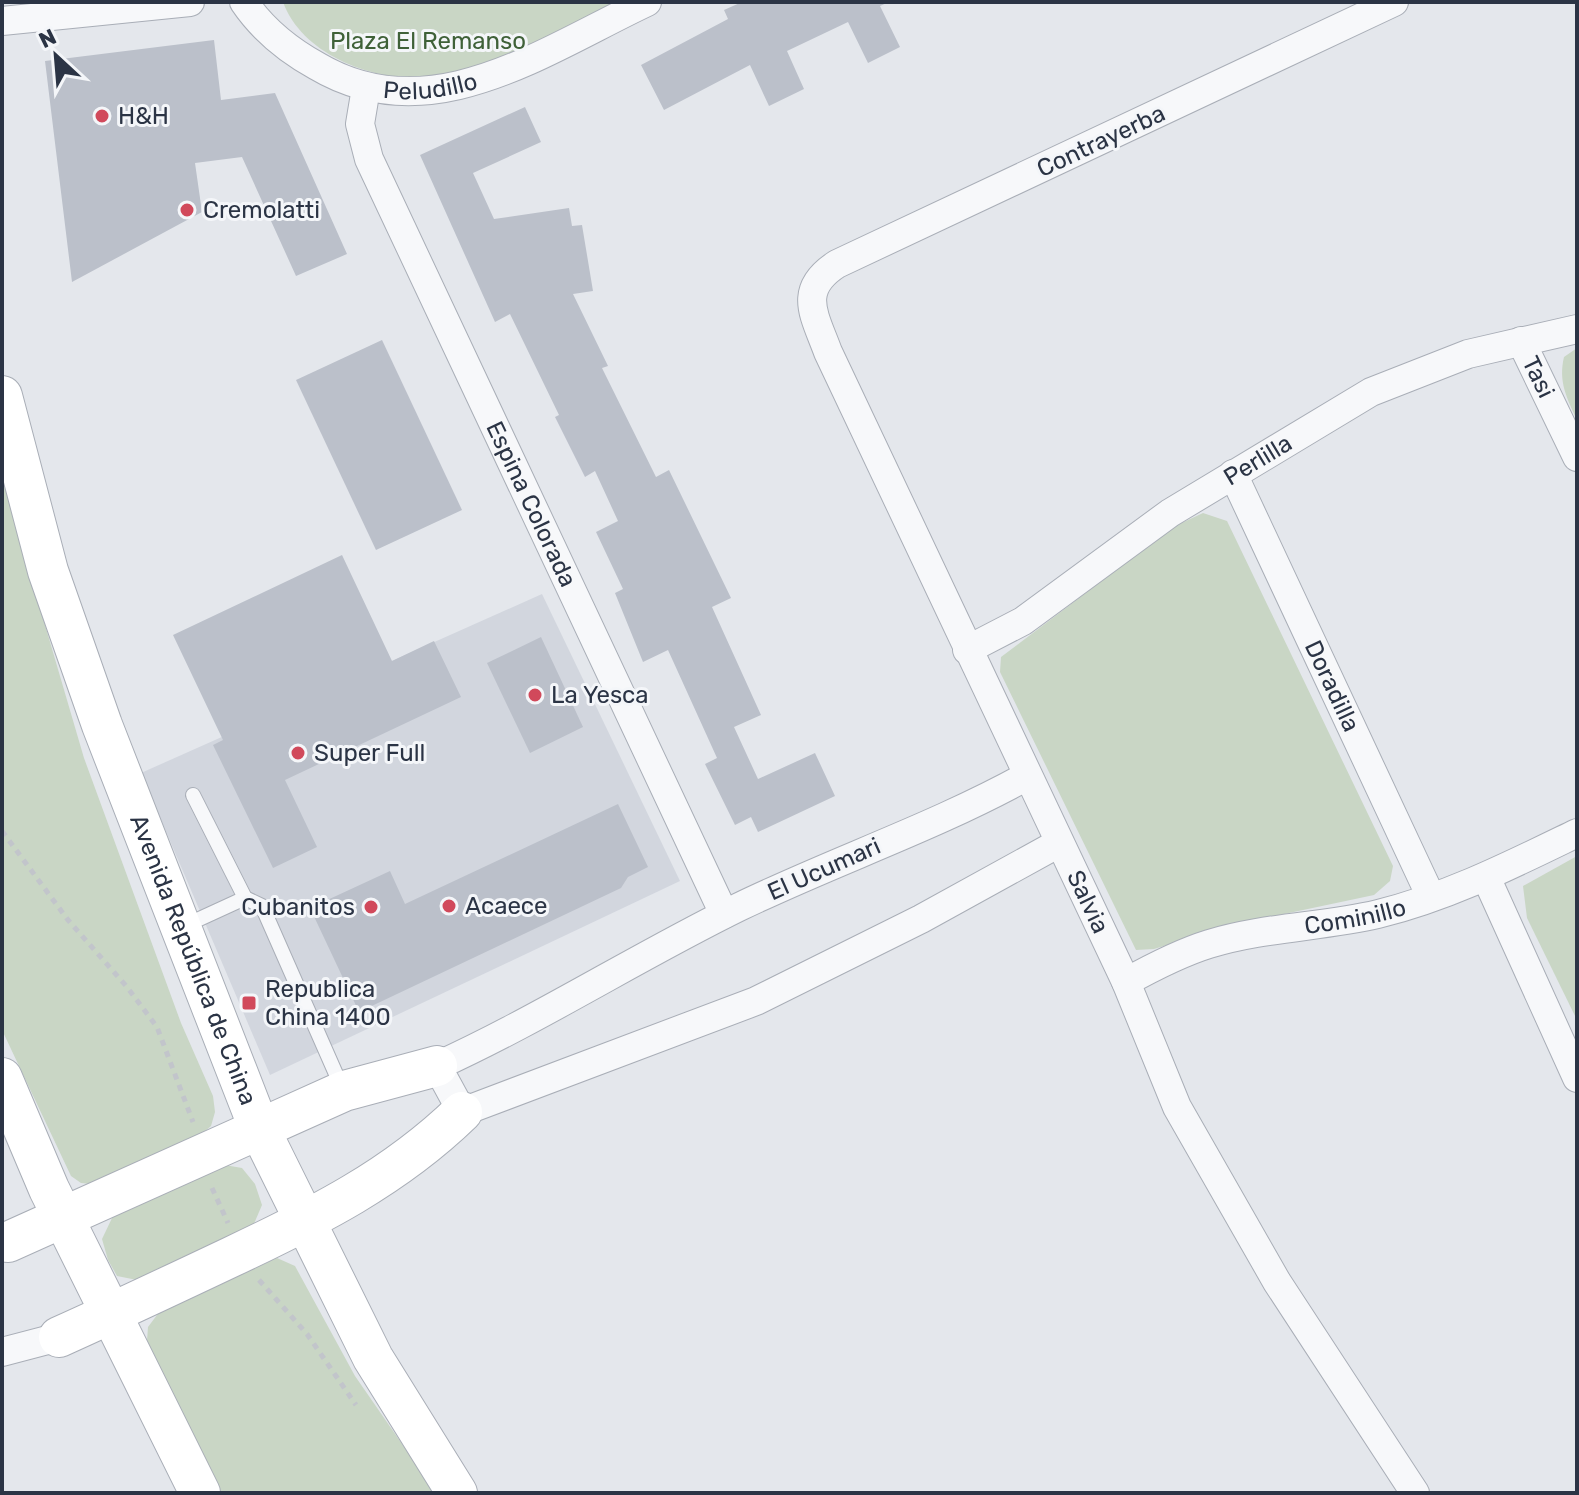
<svg xmlns="http://www.w3.org/2000/svg" width="1579" height="1495" font-family="Rubik,sans-serif">
<rect width="100%" height="100%" fill="#e4e7ec"/>
<!-- built -->
<path fill="#d2d6de" d="M542 594 680 881 270 1075 141 773Z"/>
<!-- green -->
<g fill="#c9d6c5">
<path d="M283 2H624C585 20 546 38 506 56 492 62 477 72 461 75 401 90 306 65 283 2Z"/>
<path d="M1577 348V420C1567 398 1558 382 1564 357Z"/>
<path d="M2 478 84 758 181 1023 213 1096 215 1112 211 1126 198 1137 91 1184 81 1183 71 1176 2 1030Z"/>
<path d="M1203 513 1227 521 1393 866 1390 881 1374 895 1232 925 1154 949 1136 950 1000 672 1001 657 1173 527Z"/>
<path d="M1577 856V1020L1527 918 1523 886Z"/>
<path d="M219 1164 242 1168 255 1184 262 1205 253 1226 142 1281 117 1276 108 1260 102 1239 113 1216Z"/>
<path d="M277 1258 295 1266 355 1376 436 1493H221L147 1341 148 1327 160 1311Z"/>
</g>
<!-- building -->
<g fill="#bbc0ca">
<path d="M742 2H889L880 6 900 47 868 63 848 22 787 51 804 89 769 106 750 65 664 110 641 65 728 19 724 10Z"/>
<path d="M214 40 221 100 275 93 347 254 296 276 242 157 195 163 202 212 72 282 45 61Z"/>
<path d="M525 107 541 142 473 173 494 219 569 208 572 226 582 225 593 291 573 294 608 366 602 368 656 477 669 470 731 598 712 607 761 715 734 727 758 779 815 753 835 796 758 832 751 817 735 825 705 764 717 758 668 650 643 662 615 593 623 589 596 532 618 521 595 471 585 477 555 417 559 415 510 314 495 322 420 155Z"/>
<path d="M382 340 462 510 376 550 296 380Z"/>
<path d="M342 555 392 661 434 641 461 697 285 780 317 847 273 868 213 745 223 740 173 635Z"/>
<path d="M541 637 583 727 530 753 487 663Z"/>
<path d="M618 804 648 867 628 877 621 888 359 1012 310 908 390 871 405 904Z"/>
</g>
<g fill="none" stroke-linecap="round" stroke-linejoin="round">
<!-- lane casing -->
<g stroke="#a9aeb7" stroke-width="16">
<g id="lane">
<path d="M193 795 245 898"/>
<path d="M184 926 245 898 262 906 343 1090"/>
</g>
</g>
<!-- street casing -->
<g stroke="#a9aeb7" stroke-width="30">
<g id="street">
<path id="s1" d="M244 2C263 30 288 50 317 66 430 133 543 51 647 2"/>
<path id="s2" d="M1394 2 837 264C797 290 814 314 828 352L1126 982 1177 1107 1277 1282 1415 1493"/>
<path d="M2 21 190 2"/>
<path id="s3" d="M366 88 360 124 369 159 724 914"/>
<path id="s4" d="M1521 341 1577 457"/>
<path id="s5" d="M1233 474 1431 897"/>
<path id="s6" d="M967 650 1023 621 1170 513 1371 392 1468 354 1577 329"/>
<path d="M1027 776C935 827 834 861 739 907 637 957 540 1019 437 1066L462 1112 756 1001 921 919 1059 843"/>
<path d="M1486 877 1577 1078"/>
<path id="s7" d="M1126 982C1153 967 1180 953 1209 944 1264 927 1323 927 1378 914 1448 897 1513 864 1577 833"/>
<path d="M2 1352 59 1337"/>
</g>
</g>
<!-- secondary casing -->
<g stroke="#a9aeb7" stroke-width="42">
<g id="secondary">
<path id="s8" d="M2 396 48 571 102 725 259 1128 373 1358 457 1493"/>
<path d="M2 1078 49 1189 200 1493"/>
<path d="M8 1242 344 1091 437 1066"/>
<path d="M59 1337C117 1311 174 1284 231 1257 316 1217 394 1178 462 1112"/>
</g>
</g>
<!-- path -->
<g stroke="#c2c5cb" stroke-width="5" stroke-dasharray="6 6" stroke-linecap="butt">
<path d="M2 831 68 920 127 987 157 1027 193 1122"/>
<path d="M212 1188 228 1223"/>
<path d="M259 1280 307 1334 356 1405"/>
</g>
<!-- lane -->
<use href="#lane" stroke="#f7f8fa" stroke-width="14"/>
<!-- street -->
<use href="#street" stroke="#f7f8fa" stroke-width="28"/>
<!-- secondary -->
<use href="#secondary" stroke="#fff" stroke-width="40"/>
</g>
<!-- markers -->
<g fill="#d1495b" stroke="#f4f6f9" stroke-width="3">
<circle cx="102" cy="116" r="8"/>
<circle cx="187" cy="210" r="8"/>
<circle cx="535" cy="695" r="8"/>
<circle cx="298" cy="753" r="8"/>
<circle cx="449" cy="906" r="8"/>
<circle cx="371" cy="907" r="8"/>
<rect x="241" y="995" width="16" height="16" rx="4"/>
</g>
<g text-anchor="middle" stroke-width="6" stroke-linejoin="round" paint-order="stroke">
<!-- park labels -->
<g font-size="24" fill="#3f6138" stroke="#f4f6f9">
<text x="428" y="49">Plaza El Remanso</text>
</g>
<!-- street labels -->
<g font-size="24" fill="#2b3445" stroke="#f4f6f9">
<text dy="8" stroke="none"><textPath href="#s1" startOffset="216">Peludillo</textPath></text>
<text transform="translate(1101 141) rotate(-25)" y="8">Contrayerba</text>
<text dy="8" stroke="none"><textPath href="#s4" startOffset="40">Tasi</textPath></text>
<text dy="8" stroke="none"><textPath href="#s6" startOffset="348">Perlilla</textPath></text>
<text dy="8" stroke="none"><textPath href="#s3" startOffset="454">Espina Colorada</textPath></text>
<text dy="8" stroke="none"><textPath href="#s5" startOffset="234">Doradilla</textPath></text>
<text transform="translate(824 869) rotate(-24)" y="8">El Ucumari</text>
<text dy="8" stroke="none"><textPath href="#s2" startOffset="1324">Salvia</textPath></text>
<text dy="8" stroke="none"><textPath href="#s7" startOffset="240">Cominillo</textPath></text>
<text dy="8" stroke="none"><textPath href="#s8" startOffset="596">Avenida República de China</textPath></text>
</g>
<!-- poi labels -->
<g font-size="24" fill="#2b3445" stroke="#f4f6f9" text-anchor="start">
<text x="118" y="124">H&amp;H</text>
<text x="203" y="218">Cremolatti</text>
<text x="551" y="703">La Yesca</text>
<text x="314" y="761">Super Full</text>
<text x="465" y="914">Acaece</text>
<text x="355" y="915" text-anchor="end">Cubanitos</text>
<text x="265" y="997">Republica<tspan x="265" dy="28">China 1400</tspan></text>
</g>
</g>
<!-- border -->
<rect width="1579" height="1495" fill="none" stroke="#2b3445" stroke-width="8"/>
<!-- north arrow -->
<g transform="translate(56 56) rotate(334)" stroke="#f4f6f9" stroke-width="6" paint-order="stroke">
<path d="M0-6L14 30L0 20L-14 30Z" fill="#2b3445"/>
<text y="-12" font-size="22" font-weight="bold" text-anchor="middle" fill="#2b3445">N</text>
</g>
</svg>
